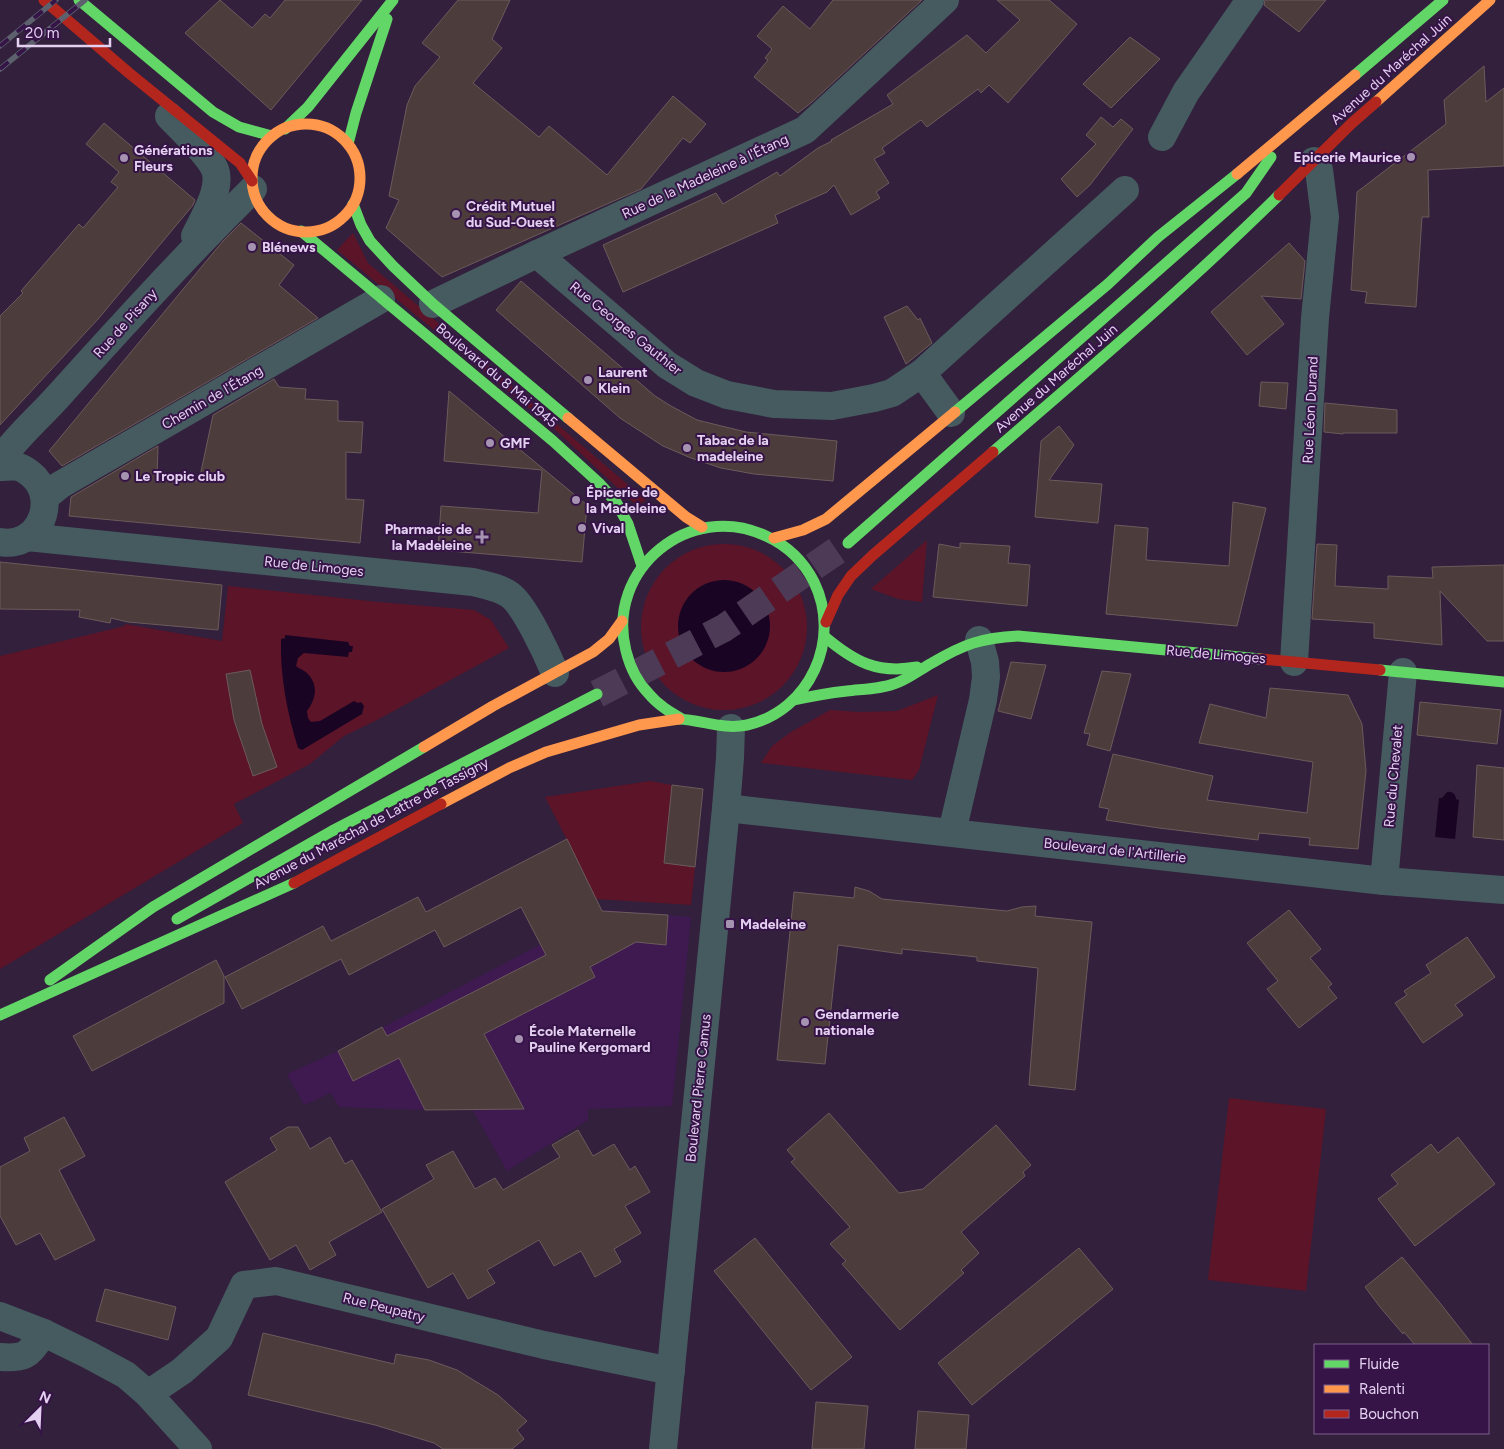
<svg xmlns="http://www.w3.org/2000/svg" width="1504" height="1449" font-family="Figtree,sans-serif">
<rect width="100%" height="100%" fill="#32203c"/>
<!-- built -->
<path fill="#3e1a51" d="M606 910 691 917 672 1106 588 1109V1120L507 1171 472 1109 425 1110 339 1107 331 1093 304 1105 287 1074 338 1051Z"/>
<!-- green -->
<g fill="#5c1428">
<path d="M353 233 368 263 646 500 637 506 560 434 337 250Z"/>
<path d="M927 540 922 602 898 599 871 589Z"/>
<circle cx="724" cy="627" r="83"/>
<path d="M228 586 378 602 474 610 491 620 509 648 377 720 344 736 310 764 234 804 243 823 0 969V656L125 626V624L222 641Z"/>
<path d="M938 695 919 770 912 780 761 763 772 746 791 732 830 710 860 712 897 711Z"/>
<path d="M650 781 672 785 664 863 695 867 691 905 596 899 583 874 584 873 545 797Z"/>
<path d="M1229 1098 1326 1109 1306 1291 1208 1280Z"/>
</g>
<!-- water -->
<g fill="#190424">
<circle cx="724" cy="626" r="46"/>
<path d="M285 635 348 642 350 646H353L352 652H349L348 657 304 653 298 658 296 666C300 669 303 670 307 673 319 685 316 699 307 711L308 718 311 722 320 721 354 701 358 703 361 702 364 706 362 714 302 750 298 748C287 712 280 676 281 639L285 638Z"/>
<path d="M1447 792C1452 791 1456 794 1456 799L1459 800 1455 839 1435 837 1439 798H1442Z"/>
</g>
<!-- building -->
<g fill="#4d3c3c" stroke="#6c5b5c">
<path d="M220 0 252 28 265 14 270 18 285 0H362L271 110 185 33Z"/>
<path d="M458 0H510L492 39 502 48 473 83 539 137 549 126 607 175 673 96 706 124 690 143 683 138 641 189 442 277 386 228 399 200 389 196 407 105 415 86 440 57 422 43Z"/>
<path d="M833 0H922L812 102 798 113 754 77 768 60 765 58 772 49 757 36 783 6 810 29Z"/>
<path d="M997 0H1049L1077 24 1008 103 989 85 981 93 978 89 927 127 921 120 882 148 885 153 874 159 889 183 876 192 880 198 851 215 834 185 827 192 775 215 778 223 623 292 603 245 716 193 723 204 777 172 780 176 818 148 832 141 831 140 893 104 887 95 967 35 986 53 1020 20Z"/>
<path d="M1265 0H1326L1299 32 1264 5Z"/>
<path d="M1130 37 1160 59 1111 108 1083 84Z"/>
<path d="M1484 66 1486 102 1504 88V166L1428 170 1429 217H1422L1416 307 1365 303 1367 292 1351 290 1357 192 1446 124 1444 100Z"/>
<path d="M1101 117 1113 127 1121 119 1133 129 1090 185 1077 197 1061 179 1096 144 1086 135Z"/>
<path d="M104 123 195 200 193 205 99 318 0 425V316L23 293 21 291 79 224 83 228 118 187 111 182 119 172 86 144Z"/>
<path d="M241 223 294 265 279 285 318 318 62 466 49 451 223 241Z"/>
<path d="M1289 243 1305 261 1301 299 1261 296 1284 324 1247 355 1211 312Z"/>
<path d="M521 281 655 396 671 406 697 420 746 432 837 441 833 481 754 474 721 468 691 458 663 446 620 418 496 310Z"/>
<path d="M907 306 918 320 920 318 932 343 906 364 884 317Z"/>
<path d="M274 379 279 387 306 389 305 399 338 401V421L363 422 361 453 346 452V499L364 500 360 543 69 516 71 497 158 446 157 478 199 481 213 415Z"/>
<path d="M1261 382 1288 383 1286 409 1259 406Z"/>
<path d="M449 391 587 505 582 562 438 550 441 506 538 513 542 470 444 461Z"/>
<path d="M1325 403 1397 410V433H1343V434L1324 432Z"/>
<path d="M1059 426 1074 445 1049 480 1102 484 1098 523 1035 517 1041 441Z"/>
<path d="M1233 502 1266 508 1237 626 1106 614 1115 525 1148 528 1146 560 1229 566Z"/>
<path d="M960 543 1010 546 1008 563 1030 565 1027 606 933 597 939 544 960 548Z"/>
<path d="M1317 544 1337 545 1335 586 1388 589V576L1433 578 1432 567 1504 565V641H1487L1440 591 1442 645 1374 638V623L1312 619Z"/>
<path d="M0 562 222 585 218 630 128 622 111 618 110 623 79 617 80 610 0 609Z"/>
<path d="M1011 662 1046 665 1031 719 998 711Z"/>
<path d="M250 670 262 724 277 767 253 776 234 720 226 674Z"/>
<path d="M1102 671 1131 674 1110 751 1087 745 1090 734 1084 733Z"/>
<path d="M1270 688 1348 695 1362 724 1366 771 1358 849 1309 845 1310 838 1259 833 1258 840 1159 828 1106 820 1109 809 1099 807 1113 754 1213 776 1207 800 1307 813 1313 762 1199 743 1210 704 1266 718Z"/>
<path d="M1420 702 1501 710 1497 744 1417 735Z"/>
<path d="M1477 765 1504 768V840L1473 837Z"/>
<path d="M672 785 703 789 695 867 664 863Z"/>
<path d="M567 839 602 911 668 915 666 945 636 942 590 967 595 977 484 1034 524 1109 425 1110 399 1058 353 1081 338 1051 382 1027 387 1036 546 955 521 907 444 947 435 930 349 975 341 959 242 1009 225 977 323 926 331 941 418 897 426 912Z"/>
<path d="M855 887 869 891 882 899 1007 911 1022 907 1036 906 1035 916 1092 922 1075 1090 1029 1085 1038 968 977 961V957L902 949V954L838 945 825 1064 777 1060 794 892 854 898Z"/>
<path d="M1289 910 1321 949 1310 958 1332 984 1328 987 1337 998 1299 1028 1267 989 1278 981 1247 943Z"/>
<path d="M1467 937 1495 977 1455 1005 1463 1015 1423 1043 1395 1003 1407 995 1404 991 1431 973 1426 965Z"/>
<path d="M216 960 224 976V1003L92 1071 73 1036Z"/>
<path d="M829 1113 899 1193 923 1189 996 1125 1031 1165 1023 1172 1025 1176 961 1232 979 1253 961 1270 964 1273 900 1330 842 1264 846 1261 830 1244 850 1227 791 1162 795 1159 787 1150Z"/>
<path d="M64 1117 85 1156 59 1170 95 1240 55 1260 40 1233 16 1245 0 1216V1167L30 1151 24 1138Z"/>
<path d="M288 1127H298L310 1149 330 1137 345 1164 352 1160 382 1212 329 1242 336 1255 310 1270 296 1245 270 1260 225 1182 277 1150 270 1138Z"/>
<path d="M578 1130 593 1156 614 1144 630 1170 635 1166 650 1192 625 1206 641 1233 614 1249 621 1262 595 1277 581 1251 554 1266 539 1240 487 1270 495 1283 468 1299 453 1273 428 1288 382 1209 434 1179 426 1165 453 1151 475 1189 495 1178 503 1190 560 1157 552 1145Z"/>
<path d="M1458 1137 1495 1184 1415 1246 1378 1199 1398 1184 1391 1175 1431 1144 1438 1153Z"/>
<path d="M755 1238 852 1357 811 1390 714 1271Z"/>
<path d="M1079 1248 1113 1289 972 1405 938 1363Z"/>
<path d="M1402 1257 1440 1303 1473 1345H1415L1404 1332 1403 1334 1380 1307 1365 1287Z"/>
<path d="M105 1289 176 1307 168 1340 96 1321Z"/>
<path d="M263 1333 394 1364 396 1354 429 1360 457 1370 498 1395 527 1421 517 1430 524 1439 512 1449H443L434 1443 375 1425 248 1395Z"/>
<path d="M816 1402 868 1406 864 1449H812Z"/>
<path d="M918 1411 969 1415 966 1449H915Z"/>
</g>
<g fill="none" stroke-linecap="round" stroke-linejoin="round">
<!-- secondary-tunnel -->
<path stroke="#4d3a57" stroke-width="28" stroke-dasharray="28 14" stroke-linecap="butt" d="M597 694 724 628 848 543"/>
<!-- street -->
<g stroke="#455b60" stroke-width="28">
<path d="M169 116C180 128 213 158 216 173 220 192 203 219 195 236"/>
<path d="M1162 137 1186 92 1250 0"/>
<path d="M537 254 667 365 696 383 727 395 774 404 832 406 874 398 892 393 922 373 1125 190"/>
<path d="M433 304 537 254 805 130 945 0"/>
<path d="M922 373 951 413"/>
<path d="M0 460C18 435 42 415 62 392 124 323 187 254 253 189"/>
<path d="M0 467C6 467 13 466 19 467 25 469 31 474 35 478 58 504 37 549 0 542"/>
<path d="M45 497 60 485 381 299"/>
<path d="M27 537 473 582C485 585 499 587 510 595 525 606 547 654 555 673"/>
<path d="M1294 662 1315 318 1325 217 1319 170 1314 161"/>
<path d="M726 808 1384 881 1504 890"/>
<path d="M952 832 983 700 986 677 985 662 979 640"/>
<path d="M1384 881 1403 672"/>
<path d="M0 1316 44 1333 89 1355 126 1375 148 1394 198 1449"/>
<path d="M0 1357C28 1359 28 1354 44 1333"/>
<path d="M148 1394 182 1371 219 1338 244 1285 276 1281 544 1345 671 1371"/>
<path d="M663 1449 726 808 730 758 731 728"/>
</g>
<!-- fast -->
<g stroke="#63d668" stroke-width="11">
<path d="M79 0 213 112 239 127 272 136"/>
<path d="M1355 75 1443 0"/>
<path d="M285 129 308 107 393 0"/>
<path d="M348 144 356 113 387 19"/>
<path d="M353 204 361 225 370 241 393 266 433 304 568 418"/>
<path d="M301 231 553 441 599 483 616 502 628 524 642 566"/>
<path d="M955 412 1108 284 1158 237 1237 174"/>
<path d="M993 452C1090 368 1188 285 1279 195"/>
<path d="M848 543 1246 193 1271 157"/>
<path d="M825 637C855 662 877 674 917 667"/>
<path d="M1380 670 1504 682"/>
<path d="M794 700C812 696 829 693 847 691 864 689 883 689 899 682 911 677 921 669 932 663 964 644 981 638 1018 636L1261 659"/>
<path d="M679 719C702 720 723 730 747 725 810 711 842 639 814 582 803 560 788 546 766 536 690 500 605 569 626 651 630 667 637 682 649 694 658 705 670 712 682 719"/>
<path d="M177 919 332 831 597 694"/>
<path d="M50 980 153 907 424 747"/>
<path d="M0 1015 294 883"/>
</g>
<!-- slow -->
<g stroke="#ff974d" stroke-width="11">
<path d="M1376 102 1490 0"/>
<circle cx="306" cy="178" r="54"/>
<path d="M1237 174 1355 75"/>
<path d="M568 418 686 517 702 527"/>
<path d="M774 538 803 530 826 519 955 412"/>
<path d="M424 747 493 706 593 652 609 639 622 621"/>
<path d="M441 804 509 768 546 752 639 725 679 719"/>
</g>
<!-- jam -->
<g stroke="#b3261e" stroke-width="11">
<path d="M44 0 129 73 240 163 252 181"/>
<path d="M1279 195 1352 123 1376 102"/>
<path d="M826 622 838 595 851 576 873 555 993 452"/>
<path d="M1261 659 1380 670"/>
<path d="M294 883 441 804"/>
</g>
<!-- rail casing -->
<g stroke="#5c616d" stroke-width="5.5">
<g id="rail">
<path d="M0 46 56 0"/>
<path d="M0 69 85 0"/>
</g>
</g>
<!-- rail -->
<use href="#rail" stroke="#361448" stroke-width="4" stroke-dasharray="11" stroke-linecap="butt"/>
</g>
<!-- markers -->
<g fill="#a692b1" stroke="#361448" stroke-width="2">
<circle cx="1411" cy="157" r="5"/>
<circle cx="124" cy="158" r="5"/>
<circle cx="456" cy="214" r="5"/>
<circle cx="252" cy="247" r="5"/>
<circle cx="588" cy="380" r="5"/>
<circle cx="490" cy="443" r="5"/>
<circle cx="687" cy="448" r="5"/>
<circle cx="125" cy="476" r="5"/>
<circle cx="576" cy="500" r="5"/>
<circle cx="582" cy="528" r="5"/>
<path d="M479.5 529.5h5v5h5v5h-5v5h-5v-5h-5v-5h5z"/>
<rect x="725" y="919" width="10" height="10" rx="2.5"/>
<circle cx="805" cy="1022" r="5"/>
<circle cx="519" cy="1039" r="5"/>
</g>
<g text-anchor="middle" stroke-width="4" stroke-linejoin="round" paint-order="stroke">
<!-- street labels -->
<g font-size="14" fill="#e4d0f0" stroke="#361448">
<text transform="translate(1391 69) rotate(-42)" y="5">Avenue du Maréchal Juin</text>
<text transform="translate(705 176) rotate(-25)" y="5">Rue de la Madeleine à l'Étang</text>
<text transform="translate(125 323) rotate(-48)" y="5">Rue de Pisany</text>
<text transform="translate(626 328) rotate(39)" y="5">Rue Georges Gauthier</text>
<text transform="translate(497 375) rotate(40)" y="5">Boulevard du 8 Mai 1945</text>
<text transform="translate(1056 378) rotate(-41)" y="5">Avenue du Maréchal Juin</text>
<text transform="translate(212 397) rotate(-30)" y="5">Chemin de l'Étang</text>
<text transform="translate(1310 410) rotate(-87)" y="5">Rue Léon Durand</text>
<text transform="translate(314 566) rotate(6)" y="5">Rue de Limoges</text>
<text transform="translate(1216 654) rotate(5)" y="5">Rue de Limoges</text>
<text transform="translate(1393 776) rotate(-85)" y="5">Rue du Chevalet</text>
<text transform="translate(371 823) rotate(-28)" y="5">Avenue du Maréchal de Lattre de Tassigny</text>
<text transform="translate(1115 850) rotate(6)" y="5">Boulevard de l'Artillerie</text>
<text transform="translate(698 1088) rotate(-84)" y="5">Boulevard Pierre Camus</text>
<text transform="translate(384 1307) rotate(14)" y="5">Rue Peupatry</text>
</g>
<!-- poi labels -->
<g font-size="14" font-weight="bold" fill="#e4d0f0" stroke="#361448" text-anchor="start">
<text x="134" y="155">Générations<tspan x="134" dy="16">Fleurs</tspan></text>
<text x="1401" y="162" text-anchor="end">Epicerie Maurice</text>
<text x="466" y="211">Crédit Mutuel<tspan x="466" dy="16">du Sud-Ouest</tspan></text>
<text x="262" y="252">Blénews</text>
<text x="598" y="377">Laurent<tspan x="598" dy="16">Klein</tspan></text>
<text x="697" y="445">Tabac de la<tspan x="697" dy="16">madeleine</tspan></text>
<text x="500" y="448">GMF</text>
<text x="135" y="481">Le Tropic club</text>
<text x="586" y="497">Épicerie de<tspan x="586" dy="16">la Madeleine</tspan></text>
<text x="592" y="533">Vival</text>
<text x="472" y="534" text-anchor="end">Pharmacie de<tspan x="472" dy="16">la Madeleine</tspan></text>
<text x="740" y="929">Madeleine</text>
<text x="815" y="1019">Gendarmerie<tspan x="815" dy="16">nationale</tspan></text>
<text x="529" y="1036">École Maternelle<tspan x="529" dy="16">Pauline Kergomard</tspan></text>
</g>
</g>
<!-- legend -->
<rect x="1314" y="1344" width="175" height="90" fill="#361448" stroke="#7c5f8b"/>
<rect x="1324" y="1360" width="25" height="8" fill="#63d668" stroke="#7c5f8b"/>
<text x="1359" y="1369" font-size="15" fill="#e4d0f0">Fluide</text>
<rect x="1324" y="1385" width="25" height="8" fill="#ff974d" stroke="#7c5f8b"/>
<text x="1359" y="1394" font-size="15" fill="#e4d0f0">Ralenti</text>
<rect x="1324" y="1410" width="25" height="8" fill="#b3261e" stroke="#7c5f8b"/>
<text x="1359" y="1419" font-size="15" fill="#e4d0f0">Bouchon</text>
<!-- north arrow -->
<g transform="translate(40 1409) rotate(24)" stroke="#361448" stroke-width="4" paint-order="stroke">
<path d="M0-4L9 19L0 12L-9 19Z" fill="#e4d0f0"/>
<text y="-8" font-size="14" font-weight="bold" text-anchor="middle" fill="#e4d0f0">N</text>
</g>
<!-- scale -->
<path d="M18 38v8h92v-8" fill="none" stroke="#e4d0f0" stroke-width="2.5"/>
<text x="25" y="38" font-size="15" fill="#e4d0f0" stroke="#361448" stroke-width="4" paint-order="stroke">20 m</text>
</svg>
